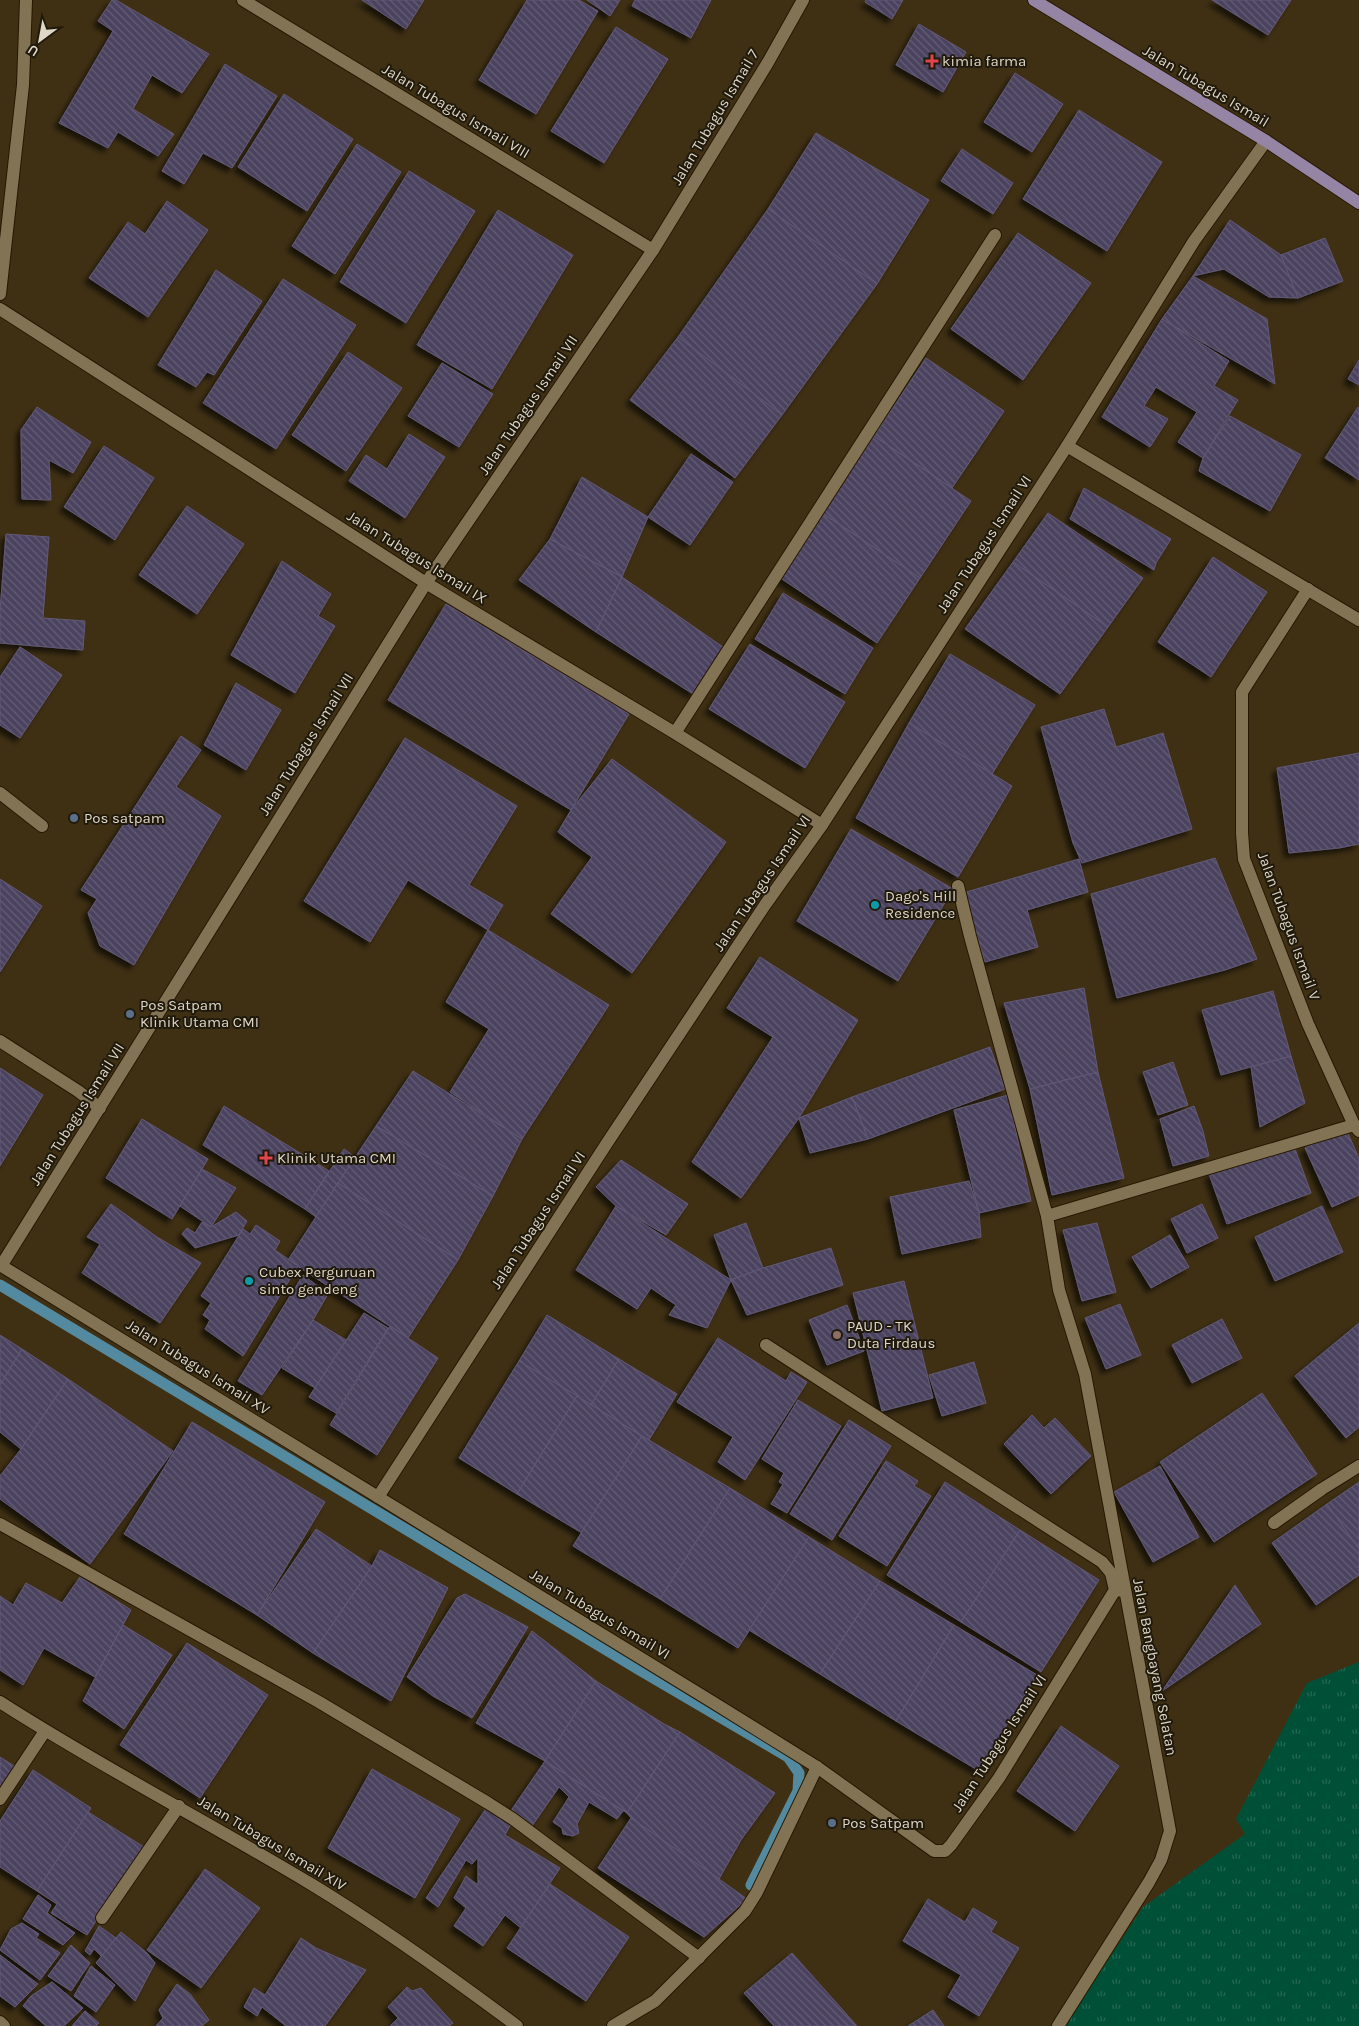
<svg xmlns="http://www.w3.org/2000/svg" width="1359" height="2026" font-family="Karla,sans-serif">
<defs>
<pattern id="grass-tufts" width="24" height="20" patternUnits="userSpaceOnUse" patternTransform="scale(1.25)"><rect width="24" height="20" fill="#005038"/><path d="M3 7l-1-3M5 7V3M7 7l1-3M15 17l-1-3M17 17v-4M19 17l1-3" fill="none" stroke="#256853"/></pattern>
<pattern id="building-back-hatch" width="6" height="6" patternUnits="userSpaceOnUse" patternTransform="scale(1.25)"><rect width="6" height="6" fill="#4b4360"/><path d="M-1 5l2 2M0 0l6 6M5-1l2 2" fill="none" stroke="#645d75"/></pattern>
<filter id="shadow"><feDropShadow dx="-4.5" dy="4.5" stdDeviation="2.5" flood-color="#0009"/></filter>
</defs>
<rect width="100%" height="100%" fill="#3f3014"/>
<!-- grass -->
<path fill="url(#grass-tufts)" d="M1359 1662V2026H1064L1143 1907 1245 1834 1236 1819 1307 1683Z"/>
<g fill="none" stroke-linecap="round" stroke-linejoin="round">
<!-- stream -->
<path stroke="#548aa0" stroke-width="11" d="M0 1285 638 1669 788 1757 799 1773 798 1791 751 1885"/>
</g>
<!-- building -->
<g fill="url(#building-back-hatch)" stroke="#615977" filter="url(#shadow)">
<path d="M112 0H116L209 54 182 93 152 75 133 109 174 134 158 156 118 132 108 148 59 123 113 31 98 21Z"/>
<path d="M362 0H424L406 29Z"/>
<path d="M527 0H579L598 11 536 114 479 80Z"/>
<path d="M587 0H620L610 16Z"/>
<path d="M635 0H711L691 38 632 6Z"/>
<path d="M866 0H903L892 19 865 2Z"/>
<path d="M1212 0H1291L1268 35Z"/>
<path d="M919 24 966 52 943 92 896 65Z"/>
<path d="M616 27 668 59 604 163 551 131Z"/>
<path d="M225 64 277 96 232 168 203 153 184 184 162 171Z"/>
<path d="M1015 73 1063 104 1032 152 984 122Z"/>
<path d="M284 94 353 139 307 211 238 167Z"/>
<path d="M1079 110 1162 162 1107 251 1023 199Z"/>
<path d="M816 133 929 200 877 284 768 209Z"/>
<path d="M357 144 401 172 335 274 292 246Z"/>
<path d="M962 149 1013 183 993 214 941 181Z"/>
<path d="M409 171 475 211 406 323 340 282Z"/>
<path d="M167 201 208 230 148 317 89 278 128 222 145 234Z"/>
<path d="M768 209 877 284 782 415 678 337Z"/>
<path d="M498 210 573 255 492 389 417 345Z"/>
<path d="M1230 220 1281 255 1298 298 1269 297 1224 269 1193 276Z"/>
<path d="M1018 233 1091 283 1023 380 951 329Z"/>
<path d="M1325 238 1343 281 1298 298 1281 255Z"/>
<path d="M216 270 262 301 214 375 207 372 196 387 158 365Z"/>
<path d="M1193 276 1267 319 1275 384 1162 319Z"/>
<path d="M283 279 356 325 276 449 203 403Z"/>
<path d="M1162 319 1229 361 1214 386 1238 400 1203 458 1178 442 1197 412 1156 387 1144 406 1168 419 1150 447 1102 417Z"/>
<path d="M678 337 782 415 735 478 630 400Z"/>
<path d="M348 352 402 388 346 471 292 435Z"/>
<path d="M926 358 1004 411 952 488 874 436Z"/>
<path d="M1359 360V385L1348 379Z"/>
<path d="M442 363 493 394 459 447 408 416Z"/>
<path d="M37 407 91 442 73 473 49 460 51 500 22 499 21 430Z"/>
<path d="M1358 407 1359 408V480L1325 458Z"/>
<path d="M1230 416 1301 455 1270 511 1199 471 1203 458Z"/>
<path d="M409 434 445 457 405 518 349 481 366 455 387 469Z"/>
<path d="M874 436 971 501 920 578 822 513Z"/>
<path d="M104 446 154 478 115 540 64 507Z"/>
<path d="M691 454 733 482 690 545 648 517Z"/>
<path d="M582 477 648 517 622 577 550 539Z"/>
<path d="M1084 488 1171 539 1156 563 1154 570 1070 519Z"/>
<path d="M187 506 244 544 197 614 139 575Z"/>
<path d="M822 513 920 578 877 643 779 577Z"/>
<path d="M1048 513 1143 578 1108 627 1013 562Z"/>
<path d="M6 534 49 537 43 618 85 621 83 650 0 643V611Z"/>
<path d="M550 539 622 577 596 632 519 580Z"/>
<path d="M1213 557 1267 592 1211 677 1158 642Z"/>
<path d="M282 561 331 594 318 616 335 626 295 693 231 655Z"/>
<path d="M1013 562 1108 627 1060 694 965 629Z"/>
<path d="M622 577 723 647 693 694 596 632Z"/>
<path d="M783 593 873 648 845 694 755 639Z"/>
<path d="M446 604 629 714 571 810 388 700Z"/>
<path d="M750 644 845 702 805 768 709 709Z"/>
<path d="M20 647 62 675 20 738 0 725V677Z"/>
<path d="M950 654 1035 705 992 774 909 723Z"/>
<path d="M236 683 281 710 246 770 204 745Z"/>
<path d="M1104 709 1116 747 1163 733 1192 829 1082 863 1073 843 1041 727Z"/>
<path d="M909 723 1012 786 958 877 856 818Z"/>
<path d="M181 736 201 750 176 787 221 816 134 965 100 946 88 913 97 899 81 890Z"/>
<path d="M405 738 517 806 469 885 503 905 488 930 408 880 370 942 304 901Z"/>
<path d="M1359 753V844L1339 848 1289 853 1277 768Z"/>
<path d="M612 759 726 842 632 973 551 914 592 857 558 832 571 810Z"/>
<path d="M851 829 953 889 898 981 797 921Z"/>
<path d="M1215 858 1257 959 1225 970 1117 998 1091 894Z"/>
<path d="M1079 859 1088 892 1027 910 1038 947 985 962 963 893Z"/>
<path d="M0 879 42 906 0 972Z"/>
<path d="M488 930 609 1005 522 1139 450 1092 489 1029 446 1002Z"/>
<path d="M760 957 858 1020 799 1118 741 1198 692 1162 773 1037 727 1008Z"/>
<path d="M1084 988 1098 1072 1030 1089 1004 1003Z"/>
<path d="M1273 991 1291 1056 1221 1075 1202 1010Z"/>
<path d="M990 1047 1005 1089 868 1139 852 1097Z"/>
<path d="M1291 1056 1305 1103 1260 1127 1251 1067Z"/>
<path d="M1173 1062 1188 1105 1158 1115 1143 1072Z"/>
<path d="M0 1068 43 1095 0 1166Z"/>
<path d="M413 1071 522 1139 493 1196 376 1126Z"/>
<path d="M1098 1072 1124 1178 1052 1195 1030 1089Z"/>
<path d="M1008 1095 1031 1201 979 1213 954 1110Z"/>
<path d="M852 1097 868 1139 810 1153 799 1118Z"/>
<path d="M224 1106 329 1171 305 1209 203 1145Z"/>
<path d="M1194 1106 1203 1131 1209 1156 1173 1166 1160 1119Z"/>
<path d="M142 1119 208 1159 172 1219 106 1178Z"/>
<path d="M376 1126 493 1196 458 1260 338 1183Z"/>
<path d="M1346 1129 1359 1158V1195L1332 1207 1305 1148Z"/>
<path d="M1294 1146 1311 1193 1227 1224 1209 1174Z"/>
<path d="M344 1149 355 1157 316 1217 305 1209Z"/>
<path d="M621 1160 688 1204 666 1235 616 1206 596 1187Z"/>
<path d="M202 1169 236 1188 211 1227 180 1206Z"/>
<path d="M969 1181 979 1213 981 1237 902 1254 890 1197Z"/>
<path d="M338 1183 458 1260 408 1338 288 1260Z"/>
<path d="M111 1204 157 1237 201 1263 160 1323 82 1273 100 1244 87 1237Z"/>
<path d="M1202 1204 1218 1238 1187 1253 1171 1219Z"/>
<path d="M616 1206 731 1280 707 1328 669 1315 676 1305 651 1288 637 1309 576 1270Z"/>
<path d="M1322 1206 1343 1252 1275 1281 1255 1237Z"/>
<path d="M236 1212 247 1221 239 1235 195 1248 182 1234 187 1228 195 1233 202 1222 211 1227Z"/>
<path d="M746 1223 763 1268 731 1280 714 1235Z"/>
<path d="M1097 1223 1116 1292 1082 1301 1063 1230Z"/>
<path d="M256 1225 280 1241 275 1250 298 1266 243 1356 205 1329 210 1320 203 1315 211 1303 201 1296 243 1229 250 1234Z"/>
<path d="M1170 1235 1189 1267 1151 1288 1132 1257Z"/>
<path d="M831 1248 843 1285 747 1315 731 1280 763 1268Z"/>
<path d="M303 1275 328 1294 313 1320 262 1395 238 1381Z"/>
<path d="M904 1281 933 1398 882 1411 853 1293Z"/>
<path d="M1120 1304 1141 1355 1106 1369 1085 1318Z"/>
<path d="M847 1305 864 1351 827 1365 809 1320Z"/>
<path d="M364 1313 388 1328 336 1413 309 1397Z"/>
<path d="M547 1315 619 1359 591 1405 519 1361Z"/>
<path d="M1222 1319 1242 1358 1192 1383 1172 1345Z"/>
<path d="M313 1320 346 1340 315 1388 282 1368Z"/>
<path d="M1359 1323V1427L1346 1438 1295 1376Z"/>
<path d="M390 1326 438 1358 377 1455 330 1425Z"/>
<path d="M0 1335 22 1349 0 1385Z"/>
<path d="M718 1338 786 1381 791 1372 807 1382 745 1480 718 1462 733 1437 677 1402Z"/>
<path d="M22 1349 68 1379 21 1449 0 1432V1385Z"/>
<path d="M619 1359 677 1394 649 1440 591 1405Z"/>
<path d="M519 1361 577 1396 517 1494 459 1458Z"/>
<path d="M974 1362 986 1403 942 1416 929 1375Z"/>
<path d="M68 1379 173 1451 90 1564 0 1499V1476L21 1449Z"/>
<path d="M1262 1393 1317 1474 1214 1542 1160 1462Z"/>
<path d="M577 1396 642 1436 582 1533 517 1494Z"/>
<path d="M798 1400 841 1426 787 1513 771 1504 783 1484 779 1482 784 1473 762 1459Z"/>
<path d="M1032 1415 1044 1428 1055 1418 1091 1456 1051 1494 1004 1444Z"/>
<path d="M849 1420 891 1446 832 1540 790 1514Z"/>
<path d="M192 1422 325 1502 257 1615 124 1534Z"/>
<path d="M642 1436 730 1488 660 1599 573 1546Z"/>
<path d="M886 1461 918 1481 914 1486 931 1496 887 1566 839 1536Z"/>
<path d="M1160 1466 1199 1537 1153 1562 1114 1492Z"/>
<path d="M945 1482 1020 1530 961 1622 887 1575Z"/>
<path d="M1359 1482V1549L1327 1504Z"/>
<path d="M730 1488 809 1537 738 1648 660 1599Z"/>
<path d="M1327 1504 1359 1549V1575L1316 1605 1272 1543Z"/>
<path d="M316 1529 372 1566 313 1653 257 1615Z"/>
<path d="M1020 1530 1099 1580 1041 1672 961 1622Z"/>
<path d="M809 1537 880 1581 820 1674 749 1630Z"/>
<path d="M380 1550 448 1588 391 1701 313 1653 372 1566Z"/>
<path d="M80 1577 131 1610 95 1677 44 1648 23 1685 0 1670V1596L13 1605 26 1583 62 1603Z"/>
<path d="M880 1581 954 1625 896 1721 820 1674Z"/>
<path d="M1235 1585 1261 1624 1162 1691Z"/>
<path d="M465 1594 528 1627 472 1718 433 1696 407 1677 457 1598Z"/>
<path d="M123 1625 172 1655 124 1729 83 1701Z"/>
<path d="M954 1625 1037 1675 979 1771 896 1721Z"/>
<path d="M532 1631 596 1681 545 1761 476 1723Z"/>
<path d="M187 1643 268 1695 200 1798 120 1745Z"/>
<path d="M596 1681 664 1724 680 1732 627 1813 545 1761Z"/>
<path d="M1061 1726 1119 1766 1075 1831 1017 1791Z"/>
<path d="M680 1732 775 1793 741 1840 719 1879 645 1828 631 1818 627 1813Z"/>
<path d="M0 1757 19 1769 0 1794Z"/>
<path d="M545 1761 623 1811 617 1819 589 1802 577 1824 579 1833 573 1836 563 1834 562 1828 553 1822 569 1797 559 1787 532 1826 510 1812Z"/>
<path d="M372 1769 460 1819 415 1898 328 1848Z"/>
<path d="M33 1770 91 1808 37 1891 0 1867V1821Z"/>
<path d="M487 1807 512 1822 505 1835 560 1868 521 1928 505 1915 483 1946 454 1926 466 1908 454 1898 466 1876 478 1885V1857L472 1864 466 1860 438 1907 426 1898Z"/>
<path d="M88 1812 144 1847 87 1935 51 1913 57 1904 37 1891Z"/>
<path d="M631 1818 719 1879 747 1899 704 1937 598 1868Z"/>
<path d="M205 1869 260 1908 201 1988 147 1950Z"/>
<path d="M550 1884 629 1937 586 2001 507 1948Z"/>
<path d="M38 1895 51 1905 47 1913 75 1933 63 1945 23 1919Z"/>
<path d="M928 1899 965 1922 973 1908 997 1922 991 1932 1019 1948 979 2016 948 1997 961 1975 903 1941Z"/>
<path d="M22 1923 39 1934 36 1938 60 1953 40 1980 0 1950 11 1929Z"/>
<path d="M99 1926 116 1938 102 1957 94 1949 90 1955 85 1951Z"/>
<path d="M121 1932 147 1953 155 1963 135 2001 96 1963Z"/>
<path d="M301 1938 316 1948 366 1970 325 2026H286L262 2007 257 2016 244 2007 254 1988 265 1995Z"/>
<path d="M71 1945 90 1963 71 1991 48 1976Z"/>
<path d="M792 1953 857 2026H774L744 1993Z"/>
<path d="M0 1955 38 1984 15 2007 0 1996Z"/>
<path d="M91 1966 115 1985 96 2012 74 1996Z"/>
<path d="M52 1982 83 2008 64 2026H46L23 2006 31 1996Z"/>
<path d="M177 1984 190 1994 209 2020 202 2026H156L163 2018 159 2010Z"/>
<path d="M407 1987 412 1991 421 1988 453 2023 449 2026H390L398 2018 388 2007Z"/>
<path d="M933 2010 944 2026H908Z"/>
<path d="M85 2011 99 2023 96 2026H72Z"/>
</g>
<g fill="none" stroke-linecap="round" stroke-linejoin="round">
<!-- minor casing -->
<g stroke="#261800" stroke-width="14">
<g id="minor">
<path d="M243 0 653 250"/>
<path d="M0 294 23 85 26 0"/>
<path d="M0 309 426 583 675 733 822 825"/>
<path d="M1067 446 1359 620"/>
<path d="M1308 589 1242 692V833L1244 859 1308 1024 1354 1125 1359 1131"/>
<path d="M675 733 995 235"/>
<path d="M0 793 42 826"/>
<path d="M958 886 970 936 1047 1216 1059 1290 1085 1374 1170 1831 1161 1860 1149 1882 1058 2026"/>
<path d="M0 1041 78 1091 100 1108"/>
<path d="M1047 1216 1354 1125"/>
<path d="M0 1265 378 1497"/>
<path d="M1 1266 426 583 653 250 767 64 803 0"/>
<path d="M766 1345 1102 1562 1111 1573 1115 1590"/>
<path d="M1274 1523 1322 1489 1359 1466"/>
<path d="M0 1524 319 1702 488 1803 513 1819 699 1958"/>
<path d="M1125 1591 1115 1590 999 1778 951 1845 945 1851H934L817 1767 714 1703 378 1497 607 1143 765 905 822 825 1067 446 1194 241 1266 141"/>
<path d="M0 1702C101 1767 208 1822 311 1884 382 1927 450 1976 517 2026"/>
<path d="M0 1799 45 1731"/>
<path d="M102 1918 179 1806"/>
<path d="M0 2022 4 2026"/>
<path d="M613 2026 655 2001 745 1911 757 1892 817 1767"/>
</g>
</g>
<!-- major casing -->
<g stroke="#261800" stroke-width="14">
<path id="major" d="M1034 0 1266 141 1359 203"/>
</g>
<!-- minor -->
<use href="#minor" stroke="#837355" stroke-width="12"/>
<!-- major -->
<use href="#major" stroke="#9584a3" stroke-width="12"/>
</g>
<!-- markers -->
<g fill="#e0444e" stroke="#201a0d" stroke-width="2">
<path d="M929.5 53.5h5v5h5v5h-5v5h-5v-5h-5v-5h5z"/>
<path d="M263.5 1150.5h5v5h5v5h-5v5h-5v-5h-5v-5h5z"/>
</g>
<g fill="#5c6f8a" stroke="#201a0d" stroke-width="2">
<circle cx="74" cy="818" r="5"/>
<circle cx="130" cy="1014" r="5"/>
<circle cx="832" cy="1823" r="5"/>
</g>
<g fill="#0f9aa8" stroke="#201a0d" stroke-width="2">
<circle cx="875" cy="905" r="5"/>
<circle cx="249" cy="1281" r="5"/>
</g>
<circle fill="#8d6e63" stroke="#201a0d" stroke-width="2" cx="837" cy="1335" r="5"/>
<g text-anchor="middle" stroke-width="4" stroke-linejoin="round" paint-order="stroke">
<!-- poi labels -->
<g font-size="15" fill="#dfd6c6" stroke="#201a0d" text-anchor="start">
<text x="942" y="66">kimia farma</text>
<text x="84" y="823">Pos satpam</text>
<text x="885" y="901">Dago's Hill<tspan x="885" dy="17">Residence</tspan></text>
<text x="140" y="1010">Pos Satpam<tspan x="140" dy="17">Klinik Utama CMI</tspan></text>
<text x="277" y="1163">Klinik Utama CMI</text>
<text x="259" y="1277">Cubex Perguruan<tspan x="259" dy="17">sinto gendeng</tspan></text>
<text x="847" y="1331">PAUD - TK<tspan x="847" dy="17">Duta Firdaus</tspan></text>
<text x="842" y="1828">Pos Satpam</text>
</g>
<!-- street labels -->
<g font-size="15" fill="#dfd6c6" stroke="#201a0d">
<text transform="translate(1206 86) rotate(31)" y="5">Jalan Tubagus Ismail</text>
<text transform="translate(456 111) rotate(31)" y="5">Jalan Tubagus Ismail VIII</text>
<text transform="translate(715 117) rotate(-59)" y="5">Jalan Tubagus Ismail 7</text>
<text transform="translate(528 405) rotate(-56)" y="5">Jalan Tubagus Ismail VII</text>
<text transform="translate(984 544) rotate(-57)" y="5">Jalan Tubagus Ismail VI</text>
<text transform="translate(417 557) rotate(32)" y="5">Jalan Tubagus Ismail IX</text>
<text transform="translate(306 744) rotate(-58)" y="5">Jalan Tubagus Ismail VII</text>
<text transform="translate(762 883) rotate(-56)" y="5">Jalan Tubagus Ismail VI</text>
<text transform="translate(1289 926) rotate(70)" y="5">Jalan Tubagus Ismail V</text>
<text transform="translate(77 1114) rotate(-58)" y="5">Jalan Tubagus Ismail VII</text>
<text transform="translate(538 1220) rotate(-57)" y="5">Jalan Tubagus Ismail VI</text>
<text transform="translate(198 1367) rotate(32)" y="5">Jalan Tubagus Ismail XV</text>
<text transform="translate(600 1614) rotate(31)" y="5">Jalan Tubagus Ismail VI</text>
<text transform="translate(1155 1667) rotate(79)" y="5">Jalan Bangbayang Selatan</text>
<text transform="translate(999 1743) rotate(-57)" y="5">Jalan Tubagus Ismail VI</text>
<text transform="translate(272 1843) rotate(31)" y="5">Jalan Tubagus Ismail XIV</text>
</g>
</g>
<!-- north arrow -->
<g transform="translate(40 40) rotate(212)" stroke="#201a0d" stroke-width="4" paint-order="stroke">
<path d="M0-4L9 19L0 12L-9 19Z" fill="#dfd6c6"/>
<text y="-8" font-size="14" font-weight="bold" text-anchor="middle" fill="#dfd6c6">U</text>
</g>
</svg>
